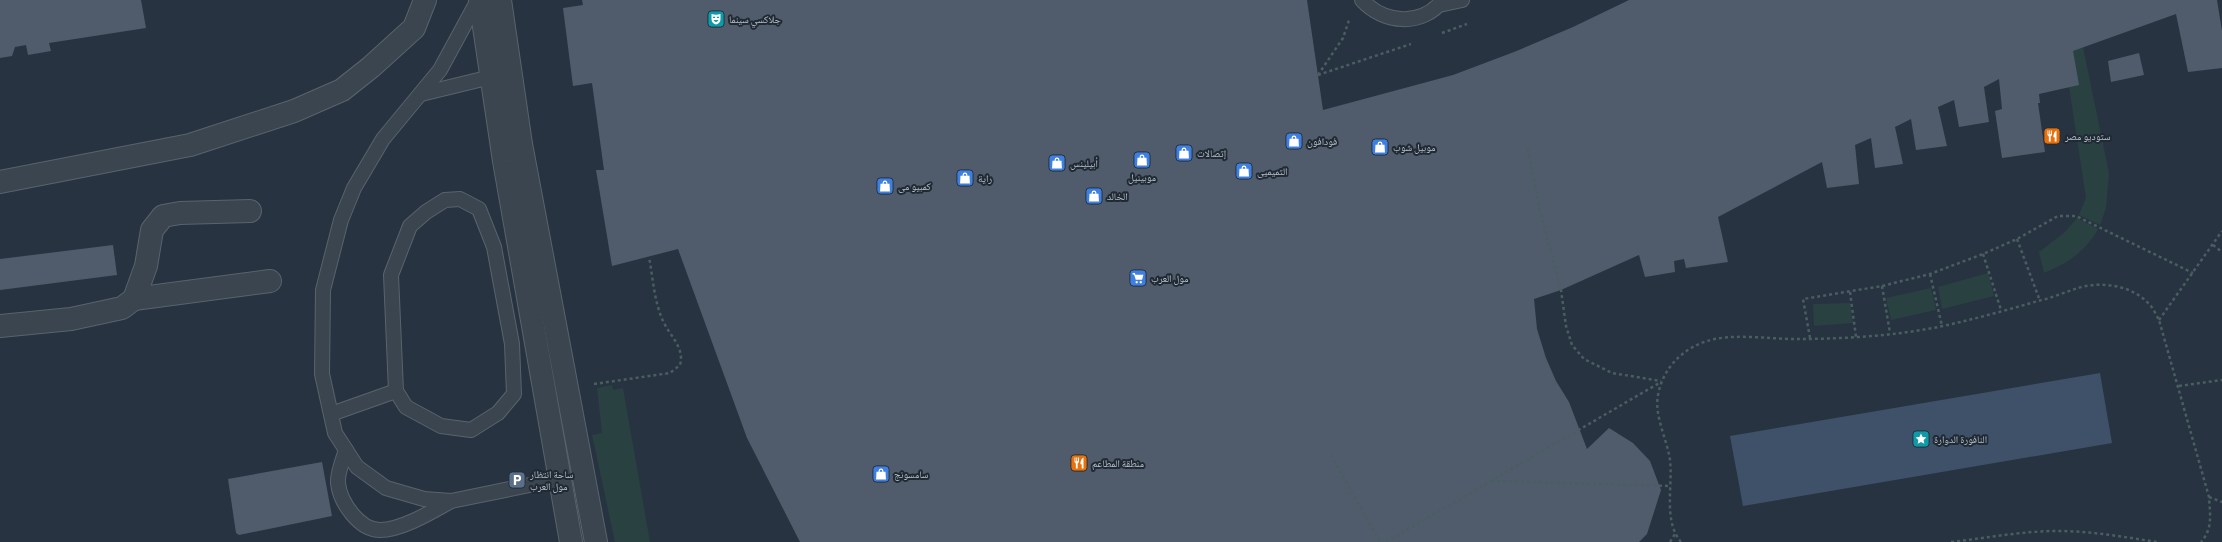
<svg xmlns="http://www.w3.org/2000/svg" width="2222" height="542" font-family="'Source Sans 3','Noto Naskh Arabic',sans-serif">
<rect width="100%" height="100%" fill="#273340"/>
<!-- green -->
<g fill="#2a4142">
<path d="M2083 47 2109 173 2106 208 2100 225 2079 215 2086 198 2069 87 2073 51Z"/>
<path d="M2077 218 2098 229C2086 251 2067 264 2044 273L2039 252 2065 232Z"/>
<path d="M1988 273 1994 296 1942 309 1938 287Z"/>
<path d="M1931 288 1936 310 1891 320 1886 298Z"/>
<path d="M1850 303 1853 323 1814 326 1813 304Z"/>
<path d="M612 385 613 390 623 388 650 542H615L592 435 602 433 597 388Z"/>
</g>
<!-- water -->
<path fill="#3e5168" d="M2100 373 2112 443 1743 506 1730 436Z"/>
<!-- building -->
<g fill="#505c6b">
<path d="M0 0H141L146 28 49 43 51 51 28 55 26 45 15 47 12 56 0 58Z"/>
<path d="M582 0H1307L1323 110 1453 75 1514 52 1573 27 1629 0H2217L2222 31V68L2188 72 2176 14 2073 51 2079 85 2039 94 2040 103H2038L2045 152 2002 158 1995 111 2002 109 1999 79 1984 87 1989 122 1959 127 1954 100 1938 107 1947 146 1916 150 1911 119 1895 127 1903 164 1875 168 1871 138 1855 145 1859 184 1827 188 1822 162 1718 217 1728 262 1686 268 1684 259 1674 261 1675 272 1645 277 1639 255 1561 290 1534 299 1537 329 1546 358 1556 381 1569 402 1587 449 1609 428 1633 443 1650 461 1661 490 1647 534 1639 542H800L747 438 678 249 612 266 596 170H604L592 83 573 86 563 8 583 5Z"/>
<path d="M2139 53 2144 75 2111 82 2108 61Z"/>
<path d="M113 245 117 275 0 290V259Z"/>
<path d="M322 462 332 516 239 535 236 533 228 479Z"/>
</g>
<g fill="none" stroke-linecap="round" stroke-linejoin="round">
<!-- lane casing -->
<g stroke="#59636d" stroke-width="16">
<g id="lane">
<path d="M478 0 440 70 383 139 354 188 341 220 323 290 322 374 335 433 357 467 386 488 424 499 451 501 559 479"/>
<path d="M1362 0C1384 24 1422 27 1443 0"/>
<path d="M1439 5 1462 0"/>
<path d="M421 94 491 77"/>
<path d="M460 199 479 209 494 247 512 344 514 394 498 413 471 430 441 426 406 407 396 391 391 275 410 226 426 212 445 200Z"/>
<path d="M331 414 396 391"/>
<path d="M346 450C343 459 337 474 338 483 340 502 359 530 380 530 402 530 433 511 451 501"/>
</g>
</g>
<!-- street casing -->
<g stroke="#59636d" stroke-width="24">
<g id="street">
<path d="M480 0 504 161 571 542"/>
<path d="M500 0 521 144 596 542"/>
<path d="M0 182 190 145 294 111 342 90 371 67 414 28 425 0"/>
<path d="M134 299 270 281"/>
<path d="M0 326 71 319 122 308 134 299 146 266 152 230 163 216 180 213 250 211"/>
</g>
</g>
<!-- path -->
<g stroke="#495e60" stroke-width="2.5" stroke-dasharray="3 3" stroke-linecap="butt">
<path d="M1442 33 1467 24"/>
<path d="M1318 75 1411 44"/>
<path d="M1318 75 1343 38 1349 20"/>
<path d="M1528 149 1540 211 1561 290 1566 326 1572 345 1584 359 1612 373 1661 381"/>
<path d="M2017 239 2040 301"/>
<path d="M2213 245 2222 252"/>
<path d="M1983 254 2001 310"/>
<path d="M1930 274 1942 326"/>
<path d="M1882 286 1890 333"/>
<path d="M1850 292 1856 337"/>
<path d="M2159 320 2222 231"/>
<path d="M1810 338 1803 299 1882 286 1930 274 1983 254 2017 239 2058 216H2076L2193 273"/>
<path d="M594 384 670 373 680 365C685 348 670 336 663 321 654 301 653 278 649 257"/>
<path d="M2179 386 2222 380"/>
<path d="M1331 455 1380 542"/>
<path d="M1491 481 1671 486"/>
<path d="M2209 497 2222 502"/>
<path d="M1386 542 1661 382"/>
<path d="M1670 542 1675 534"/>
<path d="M1681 542C1663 521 1673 486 1670 460 1667 439 1654 416 1658 395 1663 368 1682 349 1707 341 1732 333 1769 339 1795 339 1844 339 1895 336 1943 326 1975 319 2007 310 2038 301 2052 298 2065 292 2078 288 2101 281 2131 285 2148 303 2153 307 2156 315 2159 320L2209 497C2210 514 2213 529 2201 542"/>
<path d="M1951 542C1987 538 2022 531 2057 531 2091 531 2124 537 2157 542"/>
</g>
<!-- lane -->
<use href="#lane" stroke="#3b4550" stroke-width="14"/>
<!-- street -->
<use href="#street" stroke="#3b4550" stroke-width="22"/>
</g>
<!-- icons -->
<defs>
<g id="theatre-square" transform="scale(0.9)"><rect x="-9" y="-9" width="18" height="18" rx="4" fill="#0f9aa8" stroke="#202a35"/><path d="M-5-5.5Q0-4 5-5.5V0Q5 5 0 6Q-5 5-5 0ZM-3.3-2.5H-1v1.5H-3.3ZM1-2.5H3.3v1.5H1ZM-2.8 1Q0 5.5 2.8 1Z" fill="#fff"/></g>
<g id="restaurant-square" transform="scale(0.9)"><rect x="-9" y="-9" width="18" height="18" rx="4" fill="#e8710a" stroke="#202a35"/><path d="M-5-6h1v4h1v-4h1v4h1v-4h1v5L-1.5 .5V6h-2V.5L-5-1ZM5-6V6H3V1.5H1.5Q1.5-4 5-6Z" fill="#fff"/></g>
<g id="shop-square" transform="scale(0.9)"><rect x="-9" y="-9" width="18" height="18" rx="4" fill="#3f7fe0" stroke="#202a35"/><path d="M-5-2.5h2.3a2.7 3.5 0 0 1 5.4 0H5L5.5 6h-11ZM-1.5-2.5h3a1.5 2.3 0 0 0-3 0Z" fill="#fff"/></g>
<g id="supermarket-square" transform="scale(0.9)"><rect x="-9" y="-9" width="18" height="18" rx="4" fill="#3f7fe0" stroke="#202a35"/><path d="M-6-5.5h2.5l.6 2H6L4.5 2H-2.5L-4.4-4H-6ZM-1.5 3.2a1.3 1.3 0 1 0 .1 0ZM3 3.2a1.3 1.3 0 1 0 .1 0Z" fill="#fff"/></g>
<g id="sight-square" transform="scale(0.9)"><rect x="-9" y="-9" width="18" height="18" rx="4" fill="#0f9aa8" stroke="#202a35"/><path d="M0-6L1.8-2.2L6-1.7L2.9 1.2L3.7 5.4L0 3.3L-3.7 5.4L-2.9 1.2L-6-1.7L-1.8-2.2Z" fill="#fff"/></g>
<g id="parking-square" transform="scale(0.9)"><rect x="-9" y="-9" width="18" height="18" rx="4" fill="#5c6f8a" stroke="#202a35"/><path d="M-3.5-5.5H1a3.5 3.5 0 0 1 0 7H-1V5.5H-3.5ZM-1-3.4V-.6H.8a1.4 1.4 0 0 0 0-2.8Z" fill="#fff"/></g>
</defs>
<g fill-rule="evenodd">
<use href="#theatre-square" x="716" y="19"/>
<use href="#restaurant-square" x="2052" y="136"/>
<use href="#shop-square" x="1294" y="141"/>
<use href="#shop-square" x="1380" y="147"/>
<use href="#shop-square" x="1184" y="153"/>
<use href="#shop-square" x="1142" y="160"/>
<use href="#shop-square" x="1057" y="163"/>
<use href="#shop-square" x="1244" y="171"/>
<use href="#shop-square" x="965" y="178"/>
<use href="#shop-square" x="885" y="186"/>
<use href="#shop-square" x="1094" y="196"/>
<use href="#supermarket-square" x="1138" y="278"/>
<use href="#sight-square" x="1921" y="439"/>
<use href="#restaurant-square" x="1079" y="463"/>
<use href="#shop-square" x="881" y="474"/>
<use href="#parking-square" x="517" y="480"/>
</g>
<g text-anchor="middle" stroke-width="4" stroke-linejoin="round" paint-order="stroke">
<!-- poi labels -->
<g font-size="10" fill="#b8c0ca" stroke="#202a35" text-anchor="start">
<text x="729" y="23">جلاكسي سينما</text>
<text x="2065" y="140">ستوديو مصر</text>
<text x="1307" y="145">فودافون</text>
<text x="1393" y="151">موبيل شوب</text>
<text x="1197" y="157">إتصالات</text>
<text x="1070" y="167">أبيلينس</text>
<text x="1257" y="175">التميميى</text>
<text x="1142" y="181" text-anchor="middle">موبينيل</text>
<text x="978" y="182">راية</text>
<text x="898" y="190">كمبيو مى</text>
<text x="1107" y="200">الخالد</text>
<text x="1151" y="282">مول العرب</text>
<text x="1934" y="443">النافورة الدوارة</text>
<text x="1092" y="467">منطقة المطاعم</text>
<text x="530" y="478">ساحة انتظار<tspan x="530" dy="12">مول العرب</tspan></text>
<text x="894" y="478">سامسونج</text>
</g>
</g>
</svg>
